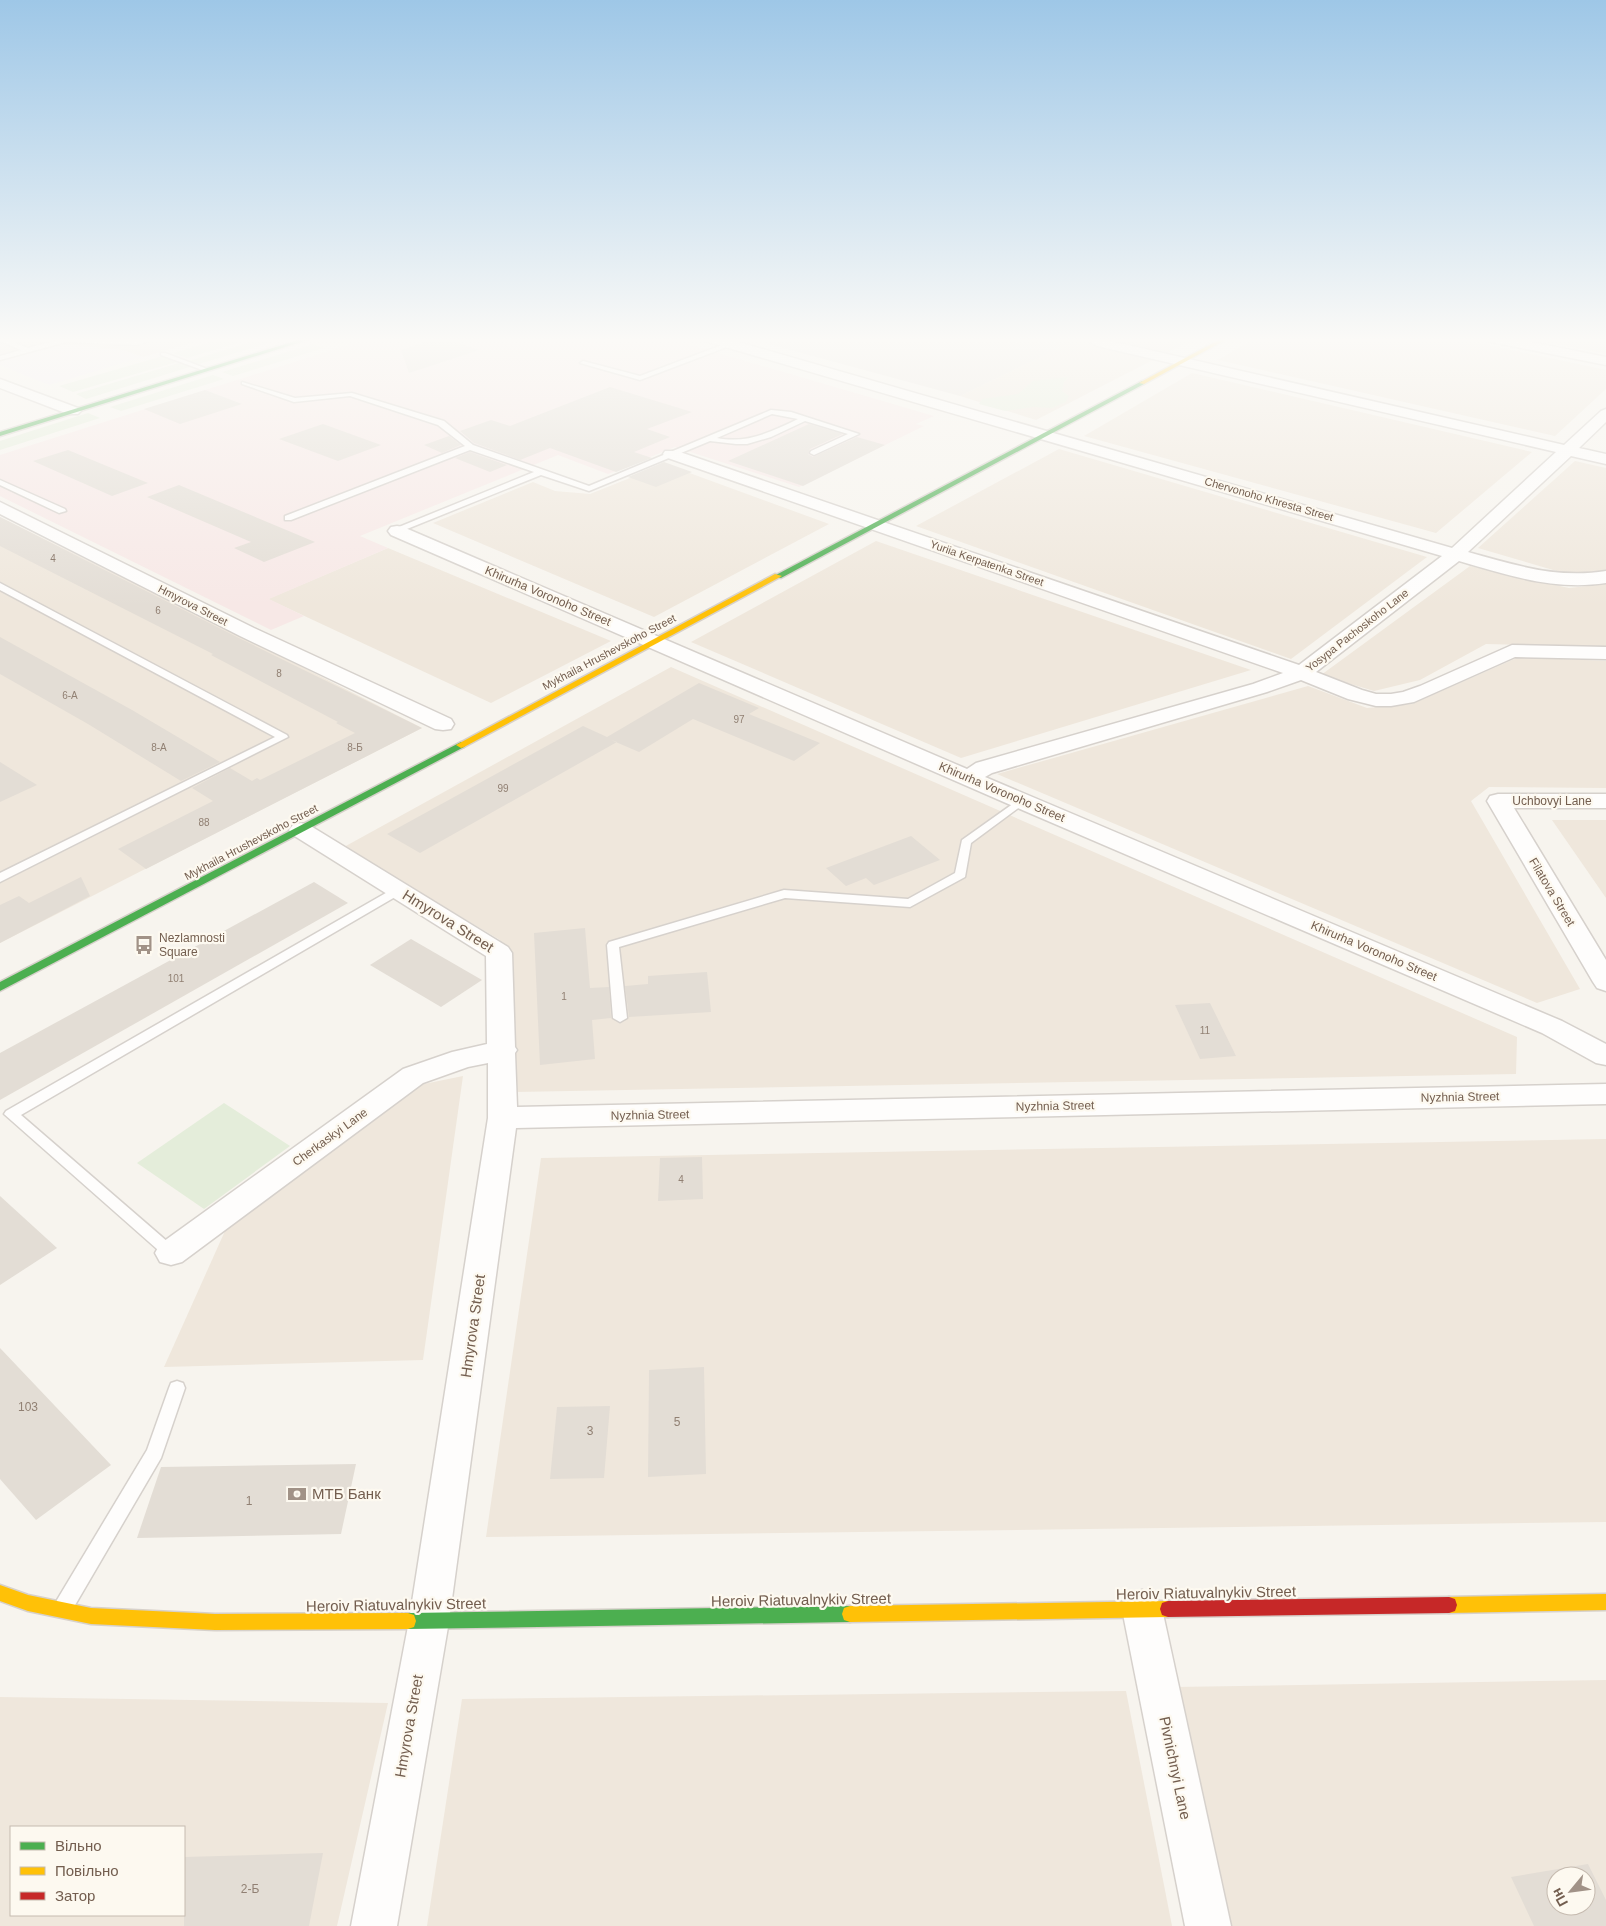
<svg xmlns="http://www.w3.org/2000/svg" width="1606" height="1926" font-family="Helvetica,sans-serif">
<rect width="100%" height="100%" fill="#f7f4ee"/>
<!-- residential -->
<g fill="#efe7dc" fill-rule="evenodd">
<path d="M0 337H212L143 357 122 350 60 344 0 361Z"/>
<path d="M1082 337H1166L1188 342 1036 420 960 396Z"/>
<path d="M1257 337H1451L1606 370V389L1555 436 1218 360Z"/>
<path d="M1523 337H1606V354Z"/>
<path d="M1192 373 1532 452 1436 533 1084 436Z"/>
<path d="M1059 449 1427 557 1291 659 916 526Z"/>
<path d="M1575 461 1606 468V572L1577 577 1478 548Z"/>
<path d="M665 464 829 524 654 617 433 523 533 482 555 491 590 494Z"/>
<path d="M0 517 247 639 422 728 0 943Z"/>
<path d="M876 541 1251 670 961 758 691 642Z"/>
<path d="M388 548 611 641 491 703 268 599Z"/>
<path d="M1470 566 1569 588 1606 584V647L1486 644 1420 680 1374 691 1321 675Z"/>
<path d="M1519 657 1606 661V788L1489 787 1471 801 1580 989 1537 1003 997 774 1308 686 1367 708 1412 704Z"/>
<path d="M671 667 1517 1037 1516 1074 515 1092 500 940 344 847Z"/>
<path d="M1552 820H1606V898Z"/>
<path d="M463 1076 423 1360 164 1367 229 1222 419 1085Z"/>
<path d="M1606 1139V1522L486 1537 541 1158Z"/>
<path d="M1606 1680V1926H1226L1175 1687ZM1556 1876H1586V1906H1556Z"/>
<path d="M1126 1691 1172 1926H427L462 1699Z"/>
<path d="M0 1697 388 1703 337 1926H0ZM11 1827H184V1915H11Z"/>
</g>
<!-- industrial -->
<path fill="#e9e4de" d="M743 337H1082L960 396Z"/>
<!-- education -->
<path fill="#f4ecf3" d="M60 344 122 350 143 357 49 385 0 365V361Z"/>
<!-- medical -->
<path fill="#f7e8e6" d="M373 337H663L934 416 916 424 924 426 799 487 675 447 608 474 558 455 360 536 388 548 269 599 304 616 271 630 0 496V455Z"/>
<!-- green -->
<g fill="#e4edda">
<path d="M227 337H258L187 358 173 353Z"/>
<path d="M267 337H288L199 364 189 361Z"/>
<path d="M1096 337H1198L1188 342 1170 338 1152 343 1138 342 1132 346H1122Z"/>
<path d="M313 344 324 348 233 376 222 372Z"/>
<path d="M163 356 177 362 73 392 59 386Z"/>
<path d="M182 362 193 366 86 399 76 394Z"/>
<path d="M213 375 224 379 121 411 110 407Z"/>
<path d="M1068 377 1064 382 1062 391 1069 396 1066 402 1052 408 1033 407 1005 411 979 404 982 399 1018 394 1033 381Z"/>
<path d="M88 413 100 418 0 450V441Z"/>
<path d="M224 1103 290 1146 204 1209 137 1163Z"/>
</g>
<!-- building -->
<g fill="#e3ddd5" fill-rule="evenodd">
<path d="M440 337 479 350 409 373 401 350Z"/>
<path d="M610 387 692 412 647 429 670 437 634 452 652 458 616 472 550 448 520 460 474 443 460 431 491 420 510 426Z"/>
<path d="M205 390 242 404 180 424 144 409Z"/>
<path d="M323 424 381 445 338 461 279 439Z"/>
<path d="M809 424 843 434 810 449 808 454 813 457 857 437 885 445 803 486 728 461Z"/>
<path d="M449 436 461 445 442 453 424 445Z"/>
<path d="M68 450 148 483 112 496 33 461Z"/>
<path d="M470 452 507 465 490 472 455 458Z"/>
<path d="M664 462 692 472 656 487 628 477Z"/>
<path d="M179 485 315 542 264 562 234 548 251 542 147 497Z"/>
<path d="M0 517 239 638 422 728 146 869 118 849 213 801 192 788 230 768 252 781 257 778 260 780 355 733 336 723 338 722 211 655 213 654 0 546Z"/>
<path d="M0 637 132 710 220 762 181 781 88 724 0 674Z"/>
<path d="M699 683 759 708 749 714 820 743 794 761 693 719 639 752 611 740 617 742 420 853 387 834 583 726 607 737Z"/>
<path d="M0 762 37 785 0 802Z"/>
<path d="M911 836 940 860 874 885 866 878 846 886 826 868Z"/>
<path d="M81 877 90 896 0 943V905L19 896 29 903Z"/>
<path d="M314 882 348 903 0 1100V1053Z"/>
<path d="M585 928 590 988 609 987 611 1018 592 1020 595 1059 540 1065 534 933Z"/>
<path d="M411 939 482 980 441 1007 370 965Z"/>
<path d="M707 972 711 1012 629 1017 625 986 648 984V976Z"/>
<path d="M1210 1003 1236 1056 1200 1059 1175 1005Z"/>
<path d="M702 1157 703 1199 658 1201 660 1158Z"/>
<path d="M0 1196 57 1248 0 1285Z"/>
<path d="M0 1348 111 1465 36 1520 0 1479Z"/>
<path d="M704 1367 706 1474 648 1477 649 1370Z"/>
<path d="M610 1406 604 1478 550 1479 557 1407Z"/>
<path d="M356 1464 341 1534 137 1538 161 1467Z"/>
<path d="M323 1853 309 1926H184V1857Z"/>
<path d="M1588 1864 1606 1900V1926H1534L1511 1877ZM1556 1876H1586V1906H1556Z"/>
</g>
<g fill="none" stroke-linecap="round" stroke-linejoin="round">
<!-- lane casing -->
<g stroke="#d6d1cc" stroke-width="3">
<g id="lane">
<path d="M0 337 7 340 26 337 13 342 28 348 66 338 137 341 150 337H160L137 345 66 342 0 360V356L21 350 0 341Z"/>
<path d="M730 342 733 344 732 345 640 380 580 363 583 361 640 376Z"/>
<path d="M161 353H165L210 370 205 371 161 355Z"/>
<path d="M242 382 295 398 352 393 444 421 473 445 589 486 771 410 791 412 859 434 814 455 810 453 811 451 848 434 805 421 771 437 747 444H736L710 441 589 491 541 475 397 533 393 531 394 529 534 472 470 450 291 520H285V516L465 446 438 425 350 396 294 402 242 384ZM772 414 798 419C771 432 747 444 717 438Z"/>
<path d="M0 480 65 509 66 511 59 513 0 485Z"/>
<path d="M0 583 287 735 288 737 0 882V873L275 737 0 590Z"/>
<path d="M1021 798 1026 801 1025 803 971 843 965 877 910 907 785 898 619 947 627 1018 620 1022 613 1018 607 945 609 942 784 890 908 899 955 873 962 840Z"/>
<path d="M398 886 402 887 404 890 402 893 21 1115 176 1249 179 1253 176 1257 171 1259 166 1257 4 1114 6 1111Z"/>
<path d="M177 1381 183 1383 185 1388 161 1458 71 1612 64 1615 57 1612 55 1606 57 1600 147 1450 169 1388 171 1383Z"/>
</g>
</g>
<!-- street casing -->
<g stroke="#d6d1cc" stroke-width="3">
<g id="street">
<path d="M699 337H721L1452 548 1556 452 1097 346 1090 342 1097 338 1564 445 1601 411 1606 409V422L1579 448 1606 454V464L1571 456 1468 552C1515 565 1557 579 1606 571V583C1554 591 1508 575 1459 561L1316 672 1362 690 1376 694H1391L1403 692 1420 686 1512 645 1606 647V659L1515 657 1414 702 1391 706H1376L1348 699 1301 680 1267 692 992 773 985 777 1562 1021 1606 1044V1065L1596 1063 1542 1033 1013 806 391 535 388 531 391 527 397 526 403 527 967 769 976 763 1253 684 1283 673 665 457 663 454 665 451H677L1299 665 1442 556 701 340Z"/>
<path d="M1479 337H1507L1606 357V365L1486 341Z"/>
<path d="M0 379 78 408 81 411 78 414H68L0 388Z"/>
<path d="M0 502 254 628 451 719 454 724 451 729 443 730 435 729 240 636 0 514Z"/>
<path d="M1498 794H1606V808H1514L1606 960V991L1597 988 1593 982 1487 801 1490 796Z"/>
<path d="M301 823 309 825 508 947 512 953 515 1047 517 1050 515 1053 517 1107 1606 1084V1104L516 1128 449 1621 397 1926H351L409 1621 488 1118V1063L468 1067 423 1083 182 1262 171 1265 160 1262 155 1253 160 1244 403 1069 452 1052 487 1044 486 956 293 835 289 830 293 825Z"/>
<path d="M1142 1590 1156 1596 1162 1609 1231 1926H1185L1122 1609 1128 1596Z"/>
</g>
</g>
<!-- fast casing -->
<g stroke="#d7d1cb" stroke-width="3">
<g id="fast">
<path d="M308 337H317L0 436V432Z"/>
<path d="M1142 381 1145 383 1144 384 781 578 774 576Z"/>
<path d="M461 742 466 745 464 747 0 991V982Z"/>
<path d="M850 1606 856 1608 858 1614 856 1620 850 1622 408 1629 402 1627 400 1621 402 1615 408 1613Z"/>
</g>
</g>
<!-- slow casing -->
<g stroke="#d7d1cb" stroke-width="3">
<g id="slow">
<path d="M1224 337H1231L1144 384 1139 383Z"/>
<path d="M775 574 782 576 464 747 461 748 456 745Z"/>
<path d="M0 1585 28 1595 91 1608 215 1614 408 1613 414 1615 416 1621 414 1627 408 1629 215 1630 91 1624 28 1611 0 1601Z"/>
<path d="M1606 1594V1610L1449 1613 1443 1611 1441 1605 1443 1599 1449 1597Z"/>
<path d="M1168 1601 1174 1603 1176 1609 1174 1615 1168 1617 850 1622 844 1620 842 1614 844 1608 850 1606Z"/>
</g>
</g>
<!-- jam casing -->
<g stroke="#d7d1cb" stroke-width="3">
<path id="jam" d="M1449 1597 1455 1599 1457 1605 1455 1611 1449 1613 1168 1617 1162 1615 1160 1609 1162 1603 1168 1601Z"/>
</g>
<!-- lane -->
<use href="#lane" fill="#fefdfc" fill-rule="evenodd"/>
<!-- street -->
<use href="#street" fill="#fefdfc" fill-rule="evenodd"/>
<!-- fast -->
<use href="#fast" fill="#4caf50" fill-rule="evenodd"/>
<!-- slow -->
<use href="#slow" fill="#ffc107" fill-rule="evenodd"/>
<!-- jam -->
<use href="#jam" fill="#c62828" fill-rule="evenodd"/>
</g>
<!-- sky -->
<linearGradient id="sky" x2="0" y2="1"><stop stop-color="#9ec7e7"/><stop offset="0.56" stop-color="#fbfaf7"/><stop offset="1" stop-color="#fbfaf7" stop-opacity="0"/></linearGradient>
<rect width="1606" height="607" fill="url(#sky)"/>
<!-- icons -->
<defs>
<g id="bus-bare" transform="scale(1.5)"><path d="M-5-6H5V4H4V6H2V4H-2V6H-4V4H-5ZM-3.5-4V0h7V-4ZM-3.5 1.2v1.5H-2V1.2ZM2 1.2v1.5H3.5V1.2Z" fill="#a19287" stroke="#fdf9f0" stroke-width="2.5" paint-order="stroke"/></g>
<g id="bank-bare" transform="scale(1.5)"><path d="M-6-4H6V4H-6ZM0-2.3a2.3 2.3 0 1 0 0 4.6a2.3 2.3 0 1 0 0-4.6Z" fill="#a19287" stroke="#fdf9f0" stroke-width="2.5" paint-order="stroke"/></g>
</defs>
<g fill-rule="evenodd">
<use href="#bus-bare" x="144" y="945"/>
<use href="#bank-bare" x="297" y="1494"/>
</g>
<g text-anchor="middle" stroke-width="4.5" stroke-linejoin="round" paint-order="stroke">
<!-- number labels -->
<g font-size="10" fill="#918073">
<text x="53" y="562">4</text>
<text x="158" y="614">6</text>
<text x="279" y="677">8</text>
<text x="70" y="699">6-А</text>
<text x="739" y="723">97</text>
<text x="159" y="751">8-А</text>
<text x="355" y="751">8-Б</text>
<text x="503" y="792">99</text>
<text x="204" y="826">88</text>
<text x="176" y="982">101</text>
<text x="564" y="1000">1</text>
<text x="1205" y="1034">11</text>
<text x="681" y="1183">4</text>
</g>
<!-- far-street labels -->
<g font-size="11" fill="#735e4f" stroke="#fdf9f0">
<text transform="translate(1269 499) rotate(16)" y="4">Chervonoho Khresta Street</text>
<text transform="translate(987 563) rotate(19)" y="4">Yuriia Kerpatenka Street</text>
<text transform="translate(193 605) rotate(27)" y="4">Hmyrova Street</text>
<text transform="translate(1357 630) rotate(-38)" y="4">Yosypa Pachoskoho Lane</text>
<text transform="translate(609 652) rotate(-28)" y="4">Mykhaila Hrushevskoho Street</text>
<text transform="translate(251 842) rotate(-28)" y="4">Mykhaila Hrushevskoho Street</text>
</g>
<!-- street labels -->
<g font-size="12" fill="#735e4f" stroke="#fdf9f0">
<text transform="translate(548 596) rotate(23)" y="4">Khirurha Voronoho Street</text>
<text transform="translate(1002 792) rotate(23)" y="4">Khirurha Voronoho Street</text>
<text x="1552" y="805">Uchbovyi Lane</text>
<text transform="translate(1552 892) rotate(59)" y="4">Filatova Street</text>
<text transform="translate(1374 951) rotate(23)" y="4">Khirurha Voronoho Street</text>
<text transform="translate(1460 1097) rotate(-1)" y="4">Nyzhnia Street</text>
<text transform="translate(1055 1106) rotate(-1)" y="4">Nyzhnia Street</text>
<text transform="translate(650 1115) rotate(-1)" y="4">Nyzhnia Street</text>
<text transform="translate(330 1137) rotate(-36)" y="4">Cherkaskyi Lane</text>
</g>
<!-- poi labels -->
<g font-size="12" fill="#735e4f" stroke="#fdf9f0" text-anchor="start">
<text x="159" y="942">Nezlamnosti<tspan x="159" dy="14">Square</tspan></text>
</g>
<!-- near-number labels -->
<g font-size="12" fill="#918073">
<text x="28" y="1411">103</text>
<text x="677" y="1426">5</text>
<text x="590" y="1435">3</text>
<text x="249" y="1505">1</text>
<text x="250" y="1893">2-Б</text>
</g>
<!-- near-street labels -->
<g font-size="15" fill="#735e4f" stroke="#fdf9f0">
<text transform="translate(448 921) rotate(32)" y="5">Hmyrova Street</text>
<text transform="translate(473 1326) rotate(-82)" y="5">Hmyrova Street</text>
<text transform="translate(1206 1593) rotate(-1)" y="5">Heroiv Riatuvalnykiv Street</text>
<text transform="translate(801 1600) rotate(-1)" y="5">Heroiv Riatuvalnykiv Street</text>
<text transform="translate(396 1605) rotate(-1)" y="5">Heroiv Riatuvalnykiv Street</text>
<text transform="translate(409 1726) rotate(-80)" y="5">Hmyrova Street</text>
<text transform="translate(1175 1768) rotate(78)" y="5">Pivnichnyi Lane</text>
</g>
<!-- near-poi labels -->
<g font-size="15" fill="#735e4f" stroke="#fdf9f0" text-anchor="start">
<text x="312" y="1499">МТБ Банк</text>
</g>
</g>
<!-- legend -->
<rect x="10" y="1826" width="175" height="90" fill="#fdf9f0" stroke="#c6bbb0"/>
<rect x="20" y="1842" width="25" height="8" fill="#4caf50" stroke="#c6bbb0"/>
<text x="55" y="1851" font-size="15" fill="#735e4f">Вільно</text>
<rect x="20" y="1867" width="25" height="8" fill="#ffc107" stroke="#c6bbb0"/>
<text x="55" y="1876" font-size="15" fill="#735e4f">Повільно</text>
<rect x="20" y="1892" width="25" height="8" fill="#c62828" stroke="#c6bbb0"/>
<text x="55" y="1901" font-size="15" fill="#735e4f">Затор</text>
<!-- north arrow -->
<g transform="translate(1571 1891) rotate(241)"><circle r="24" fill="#fdf9f0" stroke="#c6bbb0"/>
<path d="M0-4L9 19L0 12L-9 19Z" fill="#a19287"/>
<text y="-8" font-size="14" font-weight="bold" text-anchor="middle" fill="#735e4f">Пн</text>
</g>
</svg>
